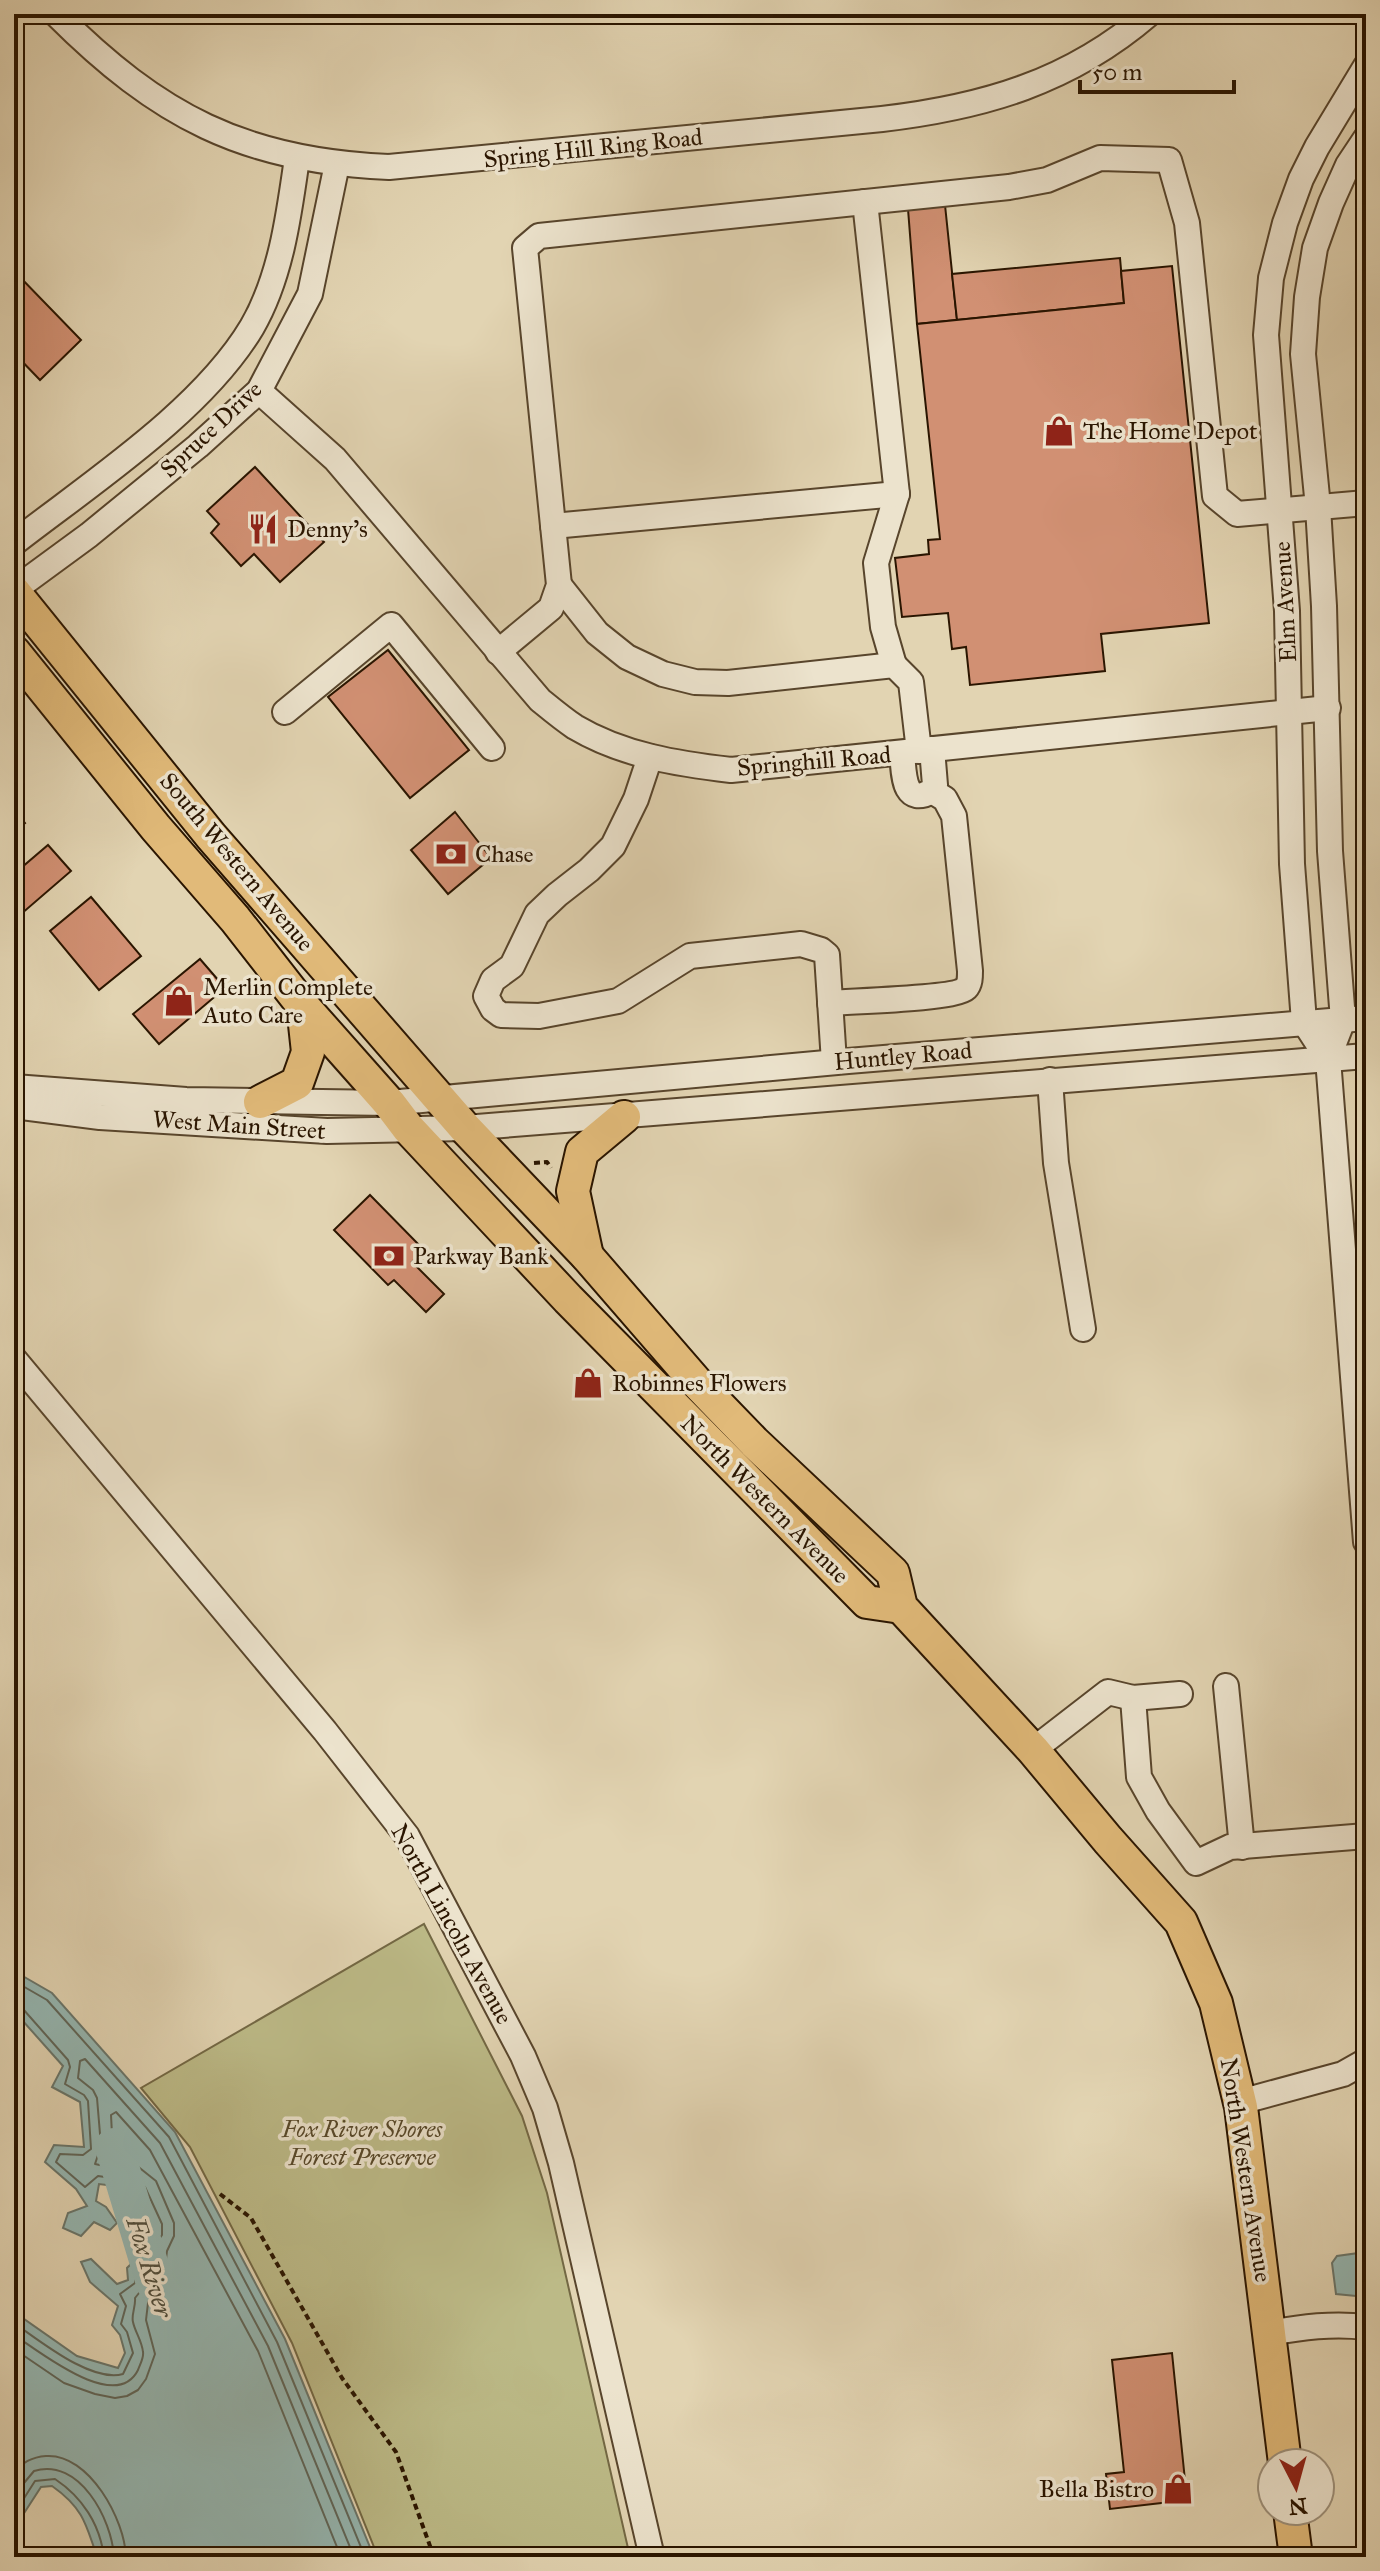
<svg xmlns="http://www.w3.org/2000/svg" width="1380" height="2571" font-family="'IM FELL Great Primer',serif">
<rect width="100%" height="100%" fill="#e2d4b2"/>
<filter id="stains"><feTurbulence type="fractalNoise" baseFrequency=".0025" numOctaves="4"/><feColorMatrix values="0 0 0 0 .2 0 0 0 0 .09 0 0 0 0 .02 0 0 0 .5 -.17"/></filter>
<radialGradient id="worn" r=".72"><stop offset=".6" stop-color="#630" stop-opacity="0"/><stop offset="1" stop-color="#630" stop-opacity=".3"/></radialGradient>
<!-- green -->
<path fill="#bcba87" stroke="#736844" stroke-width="2" d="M424 1924 522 2116 547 2193 630 2557H378L292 2343 190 2147 141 2088Z"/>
<!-- water -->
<g fill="#95b7b2" stroke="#6a766b" stroke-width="2">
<path d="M14 1971 52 1993 175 2132 285 2339 374 2557H97C86 2523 82 2507 52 2486L41 2487 19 2521 18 2543 14 2546V2312L77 2356 118 2368 125 2353 120 2335 112 2325 118 2306 90 2282 81 2262 91 2259 117 2284 128 2280 127 2268 137 2258 130 2234 146 2230 135 2212 133 2201 115 2186 99 2184 96 2201 106 2207 117 2223 110 2230 94 2222 81 2236 63 2228 68 2213 87 2206 76 2189 45 2162 54 2145 84 2147 80 2102 52 2087 63 2066 14 2011Z"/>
<path d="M1366 2252V2297L1336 2294 1332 2263 1337 2256Z"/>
</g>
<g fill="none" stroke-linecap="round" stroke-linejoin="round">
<!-- shore -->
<g stroke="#606659" stroke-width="2">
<path d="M14 1981 47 2000 169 2137 277 2342 365 2557"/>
<path d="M14 2007 23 2009 68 2060 70 2067 65 2084 84 2095 88 2101 91 2149 83 2155 60 2154 56 2162 85 2187 98 2176 119 2179 138 2195 153 2229 151 2236 141 2242 145 2259 136 2271 135 2283 120 2294 126 2306 121 2324 127 2332 133 2353 123 2374C91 2383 39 2340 14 2323"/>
<path d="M14 2335C39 2351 116 2414 138 2370 140 2364 144 2358 143 2352 142 2341 135 2332 133 2322 131 2315 136 2306 135 2298L143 2288 146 2275 154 2264 153 2248 162 2235V2224L145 2187 123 2170 95 2164 101 2146 97 2098 93 2090 78 2078 80 2061 85 2059 160 2143 268 2346 354 2557"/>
<path d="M14 2349 64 2383 95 2394 115 2398 127 2396 138 2390 146 2379 155 2354 146 2320 148 2303 165 2268 167 2251 174 2236V2223L156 2181 131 2161 113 2154 111 2115 116 2112 150 2150 258 2351 341 2557"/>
<path d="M14 2473C22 2462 32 2457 46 2456 89 2453 125 2520 126 2557"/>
<path d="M14 2495 34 2471C79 2457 112 2519 114 2557"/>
<path d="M14 2514 35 2481 55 2479C82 2497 100 2524 104 2557"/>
</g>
<!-- river -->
<path stroke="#95b7b2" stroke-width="38" d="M114 2147 155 2283"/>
</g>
<!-- building -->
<g fill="#d19073" stroke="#2a1500" stroke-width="2">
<path d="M945 205 957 320 917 324 908 209Z"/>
<path d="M1120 258 1124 303 957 320 952 274Z"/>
<path d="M1172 266 1209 623 1101 634 1105 671 970 685 966 647 952 649 948 613 902 617 895 558 929 554 928 540 940 539 917 324 1124 303 1121 271Z"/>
<path d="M16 273 81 340 40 380 14 353Z"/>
<path d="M255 467 324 542 280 582 254 554 241 566 211 533 219 524 207 511Z"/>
<path d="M388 650 469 750 410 798 328 697Z"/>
<path d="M14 810 25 823 14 832Z"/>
<path d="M455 812 491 858 448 894 411 850Z"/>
<path d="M48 845 71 871 20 915 14 909V874Z"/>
<path d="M91 897 141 956 99 990 50 931Z"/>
<path d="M200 959 225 988 159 1044 133 1014Z"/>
<path d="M370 1195 424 1250 412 1262 444 1294 426 1312 394 1280 388 1285 334 1230Z"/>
<path d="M1172 2353 1187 2500 1110 2509 1106 2474 1124 2472 1112 2360Z"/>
</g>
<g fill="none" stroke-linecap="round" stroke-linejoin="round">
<!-- minor casing -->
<g stroke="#58452c" stroke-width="28">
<g id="minor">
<path d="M56 14C158 116 244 161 389 167L882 119C984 107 1070 82 1149 14"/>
<path d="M1366 138 1348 165 1331 203 1315 248 1307 297 1303 354 1318 507 1324 606 1330 851 1343 1020 1328 1059 1366 1542"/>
<path d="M865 202 897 494 876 563 883 627 894 665"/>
<path d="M259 391 335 459 540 700C551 709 563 719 575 727 622 755 678 764 731 770L1328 708"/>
<path d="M553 526 897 494"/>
<path d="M14 543C91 483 202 411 252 327 281 277 289 215 297 158"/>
<path d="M559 585 597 633 627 657 663 674 695 682 728 683 894 665 911 682 919 751"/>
<path d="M14 590 89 535 198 446 259 391 310 294 337 164"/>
<path d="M498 652 551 608 559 585 525 248 539 236 1009 187 1047 180 1100 158 1169 160 1187 223 1215 496 1237 514 1366 503"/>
<path d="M285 712 391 625 492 748"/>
<path d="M902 753C904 771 902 808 932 791L935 785 932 749"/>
<path d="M650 757 636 799 613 846 589 870 557 895 537 914 512 966 493 980 486 996 493 1009 501 1015 539 1016 618 1001 690 956 801 944 821 950 827 955 834 1062"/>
<path d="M830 1003C851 1001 955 999 966 988 970 984 970 977 970 971L954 816 945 799 932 791"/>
<path d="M1328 1059 1304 1022 1292 864 1287 611 1266 335 1271 278 1285 223 1301 179 1317 147 1366 66"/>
<path d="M1050 1080 1056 1163 1083 1329"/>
<path d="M14 1087 186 1100 389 1103 848 1061 1366 1018"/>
<path d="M14 1106 100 1117 327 1131 465 1128 1366 1056"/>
<path d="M14 1359 325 1731 407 1836 523 2056 545 2108 561 2163 652 2557"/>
<path d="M1226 1686 1242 1847"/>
<path d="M1133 1698 1139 1777 1158 1811 1196 1863 1230 1847 1366 1836"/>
<path d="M1033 1750 1108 1692 1133 1698 1180 1694"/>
<path d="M1240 2102 1343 2074 1366 2061"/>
<path d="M1270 2333C1302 2327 1333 2323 1366 2327"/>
</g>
</g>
<!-- major casing -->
<g stroke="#2a1500" stroke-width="36">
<g id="major">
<path d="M14 592 211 836 465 1128 587 1256 697 1383 754 1442 893 1573 901 1607 1033 1750 1108 1840 1181 1922 1216 2003 1241 2107 1285 2463"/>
<path d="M14 652 156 828 235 919 303 1006 389 1103 408 1128 568 1299 867 1602 901 1607"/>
<path d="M260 1102 297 1083 308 1052 303 1006"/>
<path d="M587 1256 573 1191 582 1152 624 1117"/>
<path d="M1290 2511 1296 2557"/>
</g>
</g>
<!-- path -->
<g stroke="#2a1500" stroke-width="4" stroke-dasharray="6 4" stroke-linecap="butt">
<path d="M534 1163 547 1162 551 1168"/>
<path d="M220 2194 251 2218 342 2378 396 2452 434 2557"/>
</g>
<!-- minor -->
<use href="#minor" stroke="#ece3cd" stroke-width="24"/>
<!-- major -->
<use href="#major" stroke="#e1ba79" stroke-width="32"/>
</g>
<!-- icons -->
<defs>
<g id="shop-bare" transform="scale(2.4)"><path d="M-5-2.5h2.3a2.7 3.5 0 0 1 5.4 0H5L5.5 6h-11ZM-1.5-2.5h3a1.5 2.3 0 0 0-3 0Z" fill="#8f2418" stroke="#ece3cd" stroke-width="2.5" paint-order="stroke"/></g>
<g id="restaurant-bare" transform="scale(2.4)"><path d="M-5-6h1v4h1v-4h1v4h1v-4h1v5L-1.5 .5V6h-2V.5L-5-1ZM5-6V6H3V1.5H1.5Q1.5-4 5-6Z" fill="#8f2418" stroke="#ece3cd" stroke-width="2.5" paint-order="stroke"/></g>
<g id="bank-bare" transform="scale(2.4)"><path d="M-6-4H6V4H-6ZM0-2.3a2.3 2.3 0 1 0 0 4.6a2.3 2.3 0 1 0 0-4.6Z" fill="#8f2418" stroke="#ece3cd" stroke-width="2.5" paint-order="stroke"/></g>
</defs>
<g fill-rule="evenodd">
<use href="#shop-bare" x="1059" y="431"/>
<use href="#restaurant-bare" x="263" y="529"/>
<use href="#bank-bare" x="451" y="854"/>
<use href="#shop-bare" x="179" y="1001"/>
<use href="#bank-bare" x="389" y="1256"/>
<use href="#shop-bare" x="588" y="1383"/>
<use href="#shop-bare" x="1178" y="2489"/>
</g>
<g text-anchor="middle" stroke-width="7" stroke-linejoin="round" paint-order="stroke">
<!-- street labels -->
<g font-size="24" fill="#2a1500" stroke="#ece3cd">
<text transform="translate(593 148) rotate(-6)" y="8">Spring Hill Ring Road</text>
<text transform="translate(211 429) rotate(-43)" y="8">Spruce Drive</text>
<text transform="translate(1285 602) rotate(-93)" y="8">Elm Avenue</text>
<text transform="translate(814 761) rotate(-5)" y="8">Springhill Road</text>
<text transform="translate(237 862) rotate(50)" y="8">South Western Avenue</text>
<text transform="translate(903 1056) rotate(-5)" y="8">Huntley Road</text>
<text transform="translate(239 1125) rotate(4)" y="8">West Main Street</text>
<text transform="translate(765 1499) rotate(45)" y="8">North Western Avenue</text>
<text transform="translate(452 1924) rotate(61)" y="8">North Lincoln Avenue</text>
<text transform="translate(1246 2170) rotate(81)" y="8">North Western Avenue</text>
</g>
<!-- poi labels -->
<g font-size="24" fill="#2a1500" stroke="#ece3cd" text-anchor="start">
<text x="1083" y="439">The Home Depot</text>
<text x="287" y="537">Denny's</text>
<text x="475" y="862">Chase</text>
<text x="203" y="995">Merlin Complete<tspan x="203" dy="28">Auto Care</tspan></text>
<text x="413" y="1264">Parkway Bank</text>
<text x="612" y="1391">Robinnes Flowers</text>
<text x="1154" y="2497" text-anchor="end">Bella Bistro</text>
</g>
<!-- park labels -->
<g font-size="24" font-style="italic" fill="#564728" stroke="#ece3cd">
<text x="362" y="2137">Fox River Shores<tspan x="362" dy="28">Forest Preserve</tspan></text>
</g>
<!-- water labels -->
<g font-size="26" font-style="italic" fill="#4f4e3e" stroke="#ece3cd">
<text transform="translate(150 2267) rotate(73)" y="9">Fox River</text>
</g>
</g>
<!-- margin -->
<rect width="1380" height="2571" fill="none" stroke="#e2d4b2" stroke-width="48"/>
<rect x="16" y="16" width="1348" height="2539" fill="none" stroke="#2a1500" stroke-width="4"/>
<rect x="24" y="24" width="1332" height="2523" fill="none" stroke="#2a1500" stroke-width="2"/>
<!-- north arrow -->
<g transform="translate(1296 2487) rotate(174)"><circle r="38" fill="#ece3cd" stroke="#9e917b" stroke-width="2"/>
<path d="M0-6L14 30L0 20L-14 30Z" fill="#8f2418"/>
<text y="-12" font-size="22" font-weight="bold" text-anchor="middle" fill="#2a1500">N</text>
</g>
<!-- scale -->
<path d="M1080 80v12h154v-12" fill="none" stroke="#2a1500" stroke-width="4"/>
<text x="1092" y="80" font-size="24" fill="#2a1500" stroke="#ece3cd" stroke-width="6" paint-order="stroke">50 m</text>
<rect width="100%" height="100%" filter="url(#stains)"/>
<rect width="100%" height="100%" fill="url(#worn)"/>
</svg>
